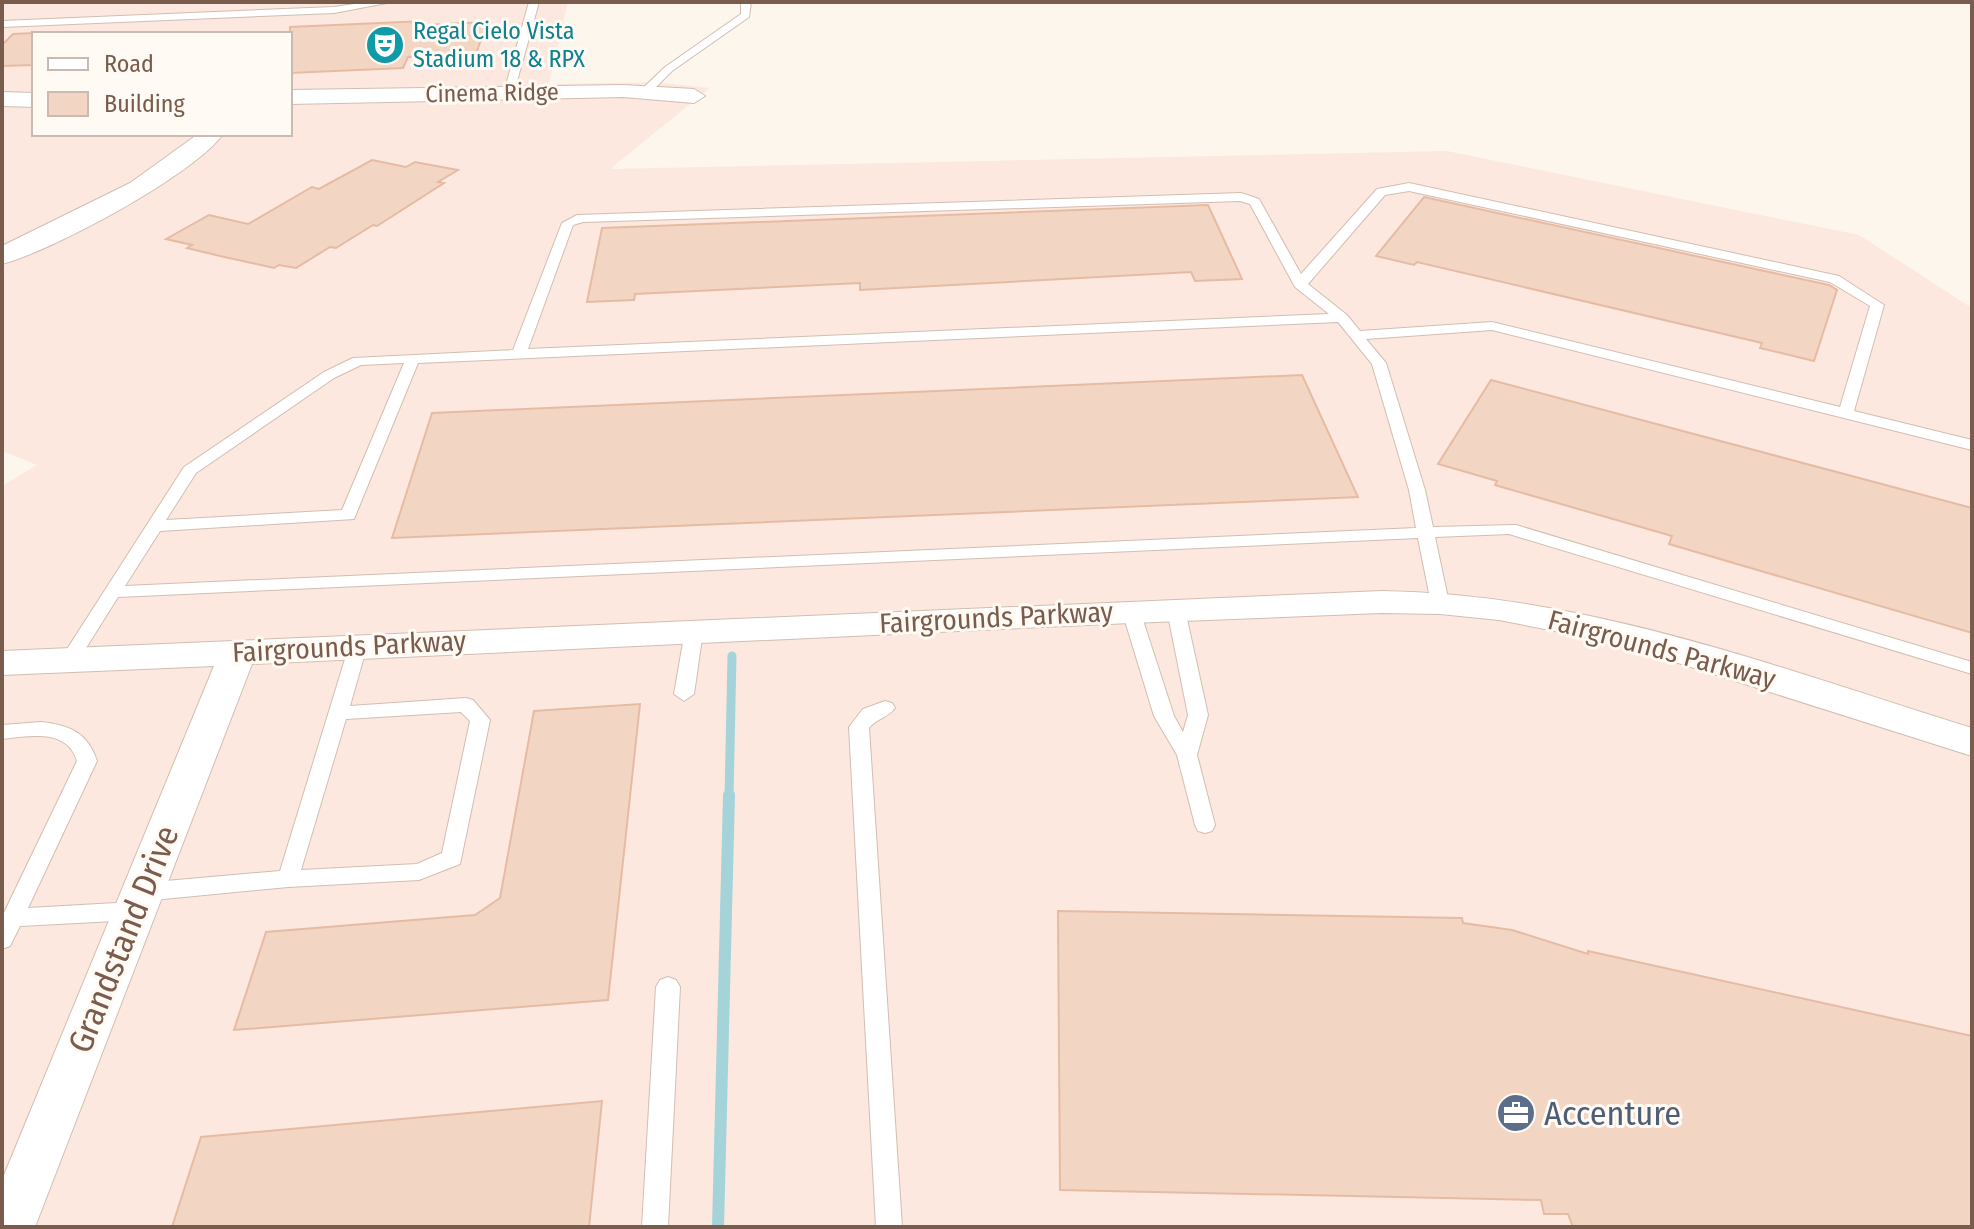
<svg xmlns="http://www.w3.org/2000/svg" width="1974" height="1229" font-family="'Fira Sans Condensed',sans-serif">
<rect width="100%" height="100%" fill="#fdf6ec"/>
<!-- commercial -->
<path fill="#fde8e0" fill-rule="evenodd" d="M2 2H568L549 84 655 82 710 88 610 169 1447 151 1859 235 1972 308V1227H2V486L37 465 2 451ZM34 34H290V134H34Z"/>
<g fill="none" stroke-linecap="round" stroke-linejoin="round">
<!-- stream-far1 -->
<path stroke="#a5d3da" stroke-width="9" d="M729 797 732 656"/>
<!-- stream -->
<path stroke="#a5d3da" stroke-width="12" d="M718 1227 729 795"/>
</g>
<!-- building -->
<g fill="#f3d5c3" stroke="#e6bba3" stroke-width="2">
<path d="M424 21 422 25 487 22 476 54 408 57 403 68 290 73V27Z"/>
<path d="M34 33V65L2 66V45L13 34Z"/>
<path d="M372 160 406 167 415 162 458 170 438 182 444 183 377 226 373 225 336 248 330 247 296 268 279 265 274 268 220 256 187 248 192 245 166 239 209 215 248 224 312 187 319 189Z"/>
<path d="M1424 197 1829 285 1837 290 1814 361 1760 348 1762 343 1417 262 1414 265 1376 256Z"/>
<path d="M1208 205 1242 279 1195 281 1191 272 860 290V283L635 294 634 300 587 302 602 228Z"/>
<path d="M1302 375 1358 497 392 538 432 413Z"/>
<path d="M1491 380 1972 508V633L1669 544 1672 536 1495 485 1497 481 1438 464Z"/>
<path d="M640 704 608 1000 234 1030 266 932 475 915 500 898 534 711Z"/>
<path d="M1058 911 1462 918 1463 923 1512 930 1588 954V951L1972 1036V1227H1573L1568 1214H1544L1541 1200 1060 1190Z"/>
<path d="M602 1101 589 1227H172L201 1137Z"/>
</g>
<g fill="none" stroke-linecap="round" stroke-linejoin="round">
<!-- lane casing -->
<g stroke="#d1beb0" stroke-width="2">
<g id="lane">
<path d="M368 2H392L334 13 2 27V21L334 7Z"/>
<path d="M529 2H539L514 92 509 95 504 92Z"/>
<path d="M741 2H751L749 17 672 71 650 93H642V89L665 67 741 14Z"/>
<path d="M1409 183 1839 276 1884 305 1854 411 1972 440V450L1492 330 1366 339 1386 363 1425 490 1433 527 1516 525 1972 662V674L1509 534 1435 537 1449 603 1440 609 1431 603 1418 538 118 597 76 664H62L60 660 184 467 324 372 353 358 513 350 562 223 577 215 1241 193 1259 199 1301 274 1377 189ZM1409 191 1830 282 1870 306 1840 407 1492 322 1360 331 1347 315 1308 284 1385 195ZM1240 201 1250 204 1295 287 1329 314 528 349 573 225 583 222ZM1338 322 1372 364 1409 490 1416 528 125 586 160 531 354 519 418 363ZM404 363 342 510 166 520 196 473 334 378 361 365Z"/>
<path d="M1176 604 1185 610 1208 715 1197 755 1215 825 1212 831 1205 833 1198 831 1195 825 1177 755 1154 716 1122 611 1131 605 1140 611 1174 716 1183 732 1188 715 1167 610Z"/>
<path d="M694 625 703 631 694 694 684 701 674 694 685 631Z"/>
<path d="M358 640 367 646 350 706 466 698 473 700 490 720 460 864 419 880 288 887 143 901 135 898 132 892 135 886 143 883 280 871 349 646ZM461 712 470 721 442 853 417 864 301 870 346 719Z"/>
<path d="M885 701 892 703 895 708C889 717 876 719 869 728L902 1227H876L849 727 863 709Z"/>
<path d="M41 722C70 725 88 733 97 761L28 908 134 902 142 905 145 911 142 917 134 920 20 926 10 946 2 949V917L77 761C67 728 30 736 2 739V725Z"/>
<path d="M668 977 676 980 680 987 668 1227H642L656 987 660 980Z"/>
</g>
</g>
<!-- street casing -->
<g stroke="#d1beb0" stroke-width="2">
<g id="street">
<path d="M623 85 694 89 705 96 694 103 623 97 290 104V90Z"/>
<path d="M2 92 34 93V107L2 106Z"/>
<path d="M198 134H223C194 175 52 251 2 264V246L130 183Z"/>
<path d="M1382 591C1588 594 1778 668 1972 728V756L1615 643 1499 620 1440 614 1382 613 1131 623 252 664 35 1227H2V1180L214 666 2 675V651Z"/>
</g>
</g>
<!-- lane -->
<use href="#lane" fill="#fff" fill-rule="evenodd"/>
<!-- street -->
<use href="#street" fill="#fff" fill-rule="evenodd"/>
</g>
<!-- icons -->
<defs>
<g id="theatre-disc" transform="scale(2)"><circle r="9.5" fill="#0f9aa8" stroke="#fffaf3"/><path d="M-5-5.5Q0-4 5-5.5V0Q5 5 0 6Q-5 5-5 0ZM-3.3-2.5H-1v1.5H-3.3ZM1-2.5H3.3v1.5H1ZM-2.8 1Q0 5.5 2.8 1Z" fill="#fff"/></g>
<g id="office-disc" transform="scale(2)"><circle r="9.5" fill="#5c6f8a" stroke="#fffaf3"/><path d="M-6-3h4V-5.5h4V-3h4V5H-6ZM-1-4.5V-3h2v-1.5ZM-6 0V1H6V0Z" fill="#fff"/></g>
</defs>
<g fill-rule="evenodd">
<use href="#theatre-disc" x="385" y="45"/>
<use href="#office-disc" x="1516" y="1113"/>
</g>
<g text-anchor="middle" stroke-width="6" stroke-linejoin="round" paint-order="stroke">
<!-- far-culture labels -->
<g font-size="24" fill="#0d838f" stroke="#fffaf3" text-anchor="start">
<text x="413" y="39">Regal Cielo Vista<tspan x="413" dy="28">Stadium 18 &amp; RPX</tspan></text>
</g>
<!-- far-street labels -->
<g font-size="24" fill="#7a5c4d" stroke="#fffaf3">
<text transform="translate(492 93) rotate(-1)" y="8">Cinema Ridge</text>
</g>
<!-- street labels -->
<g font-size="28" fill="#7a5c4d" stroke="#fffaf3">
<text transform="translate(996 617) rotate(-3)" y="10">Fairgrounds Parkway</text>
<text transform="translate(349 646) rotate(-3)" y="10">Fairgrounds Parkway</text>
<text transform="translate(1662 649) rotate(15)" y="10">Fairgrounds Parkway</text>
</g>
<!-- near-street labels -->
<g font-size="34" fill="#7a5c4d" stroke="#fffaf3">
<text transform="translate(123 939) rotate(-68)" y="12">Grandstand Drive</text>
</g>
<!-- near-service labels -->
<g font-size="34" fill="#4e5e75" stroke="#fffaf3" text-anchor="start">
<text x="1544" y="1125">Accenture</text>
</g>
</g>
<!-- border -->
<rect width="1974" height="1229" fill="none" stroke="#7a5c4d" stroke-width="8"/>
<!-- legend -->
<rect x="32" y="32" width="260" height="104" fill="#fffaf3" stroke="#cabbb1" stroke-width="2"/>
<rect x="48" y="58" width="40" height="12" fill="#ffffff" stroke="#cabbb1" stroke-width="2"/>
<text x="104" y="72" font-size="24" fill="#7a5c4d">Road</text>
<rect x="48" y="92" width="40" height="24" fill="#f3d5c3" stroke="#cabbb1" stroke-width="2"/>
<text x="104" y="112" font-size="24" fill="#7a5c4d">Building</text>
</svg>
